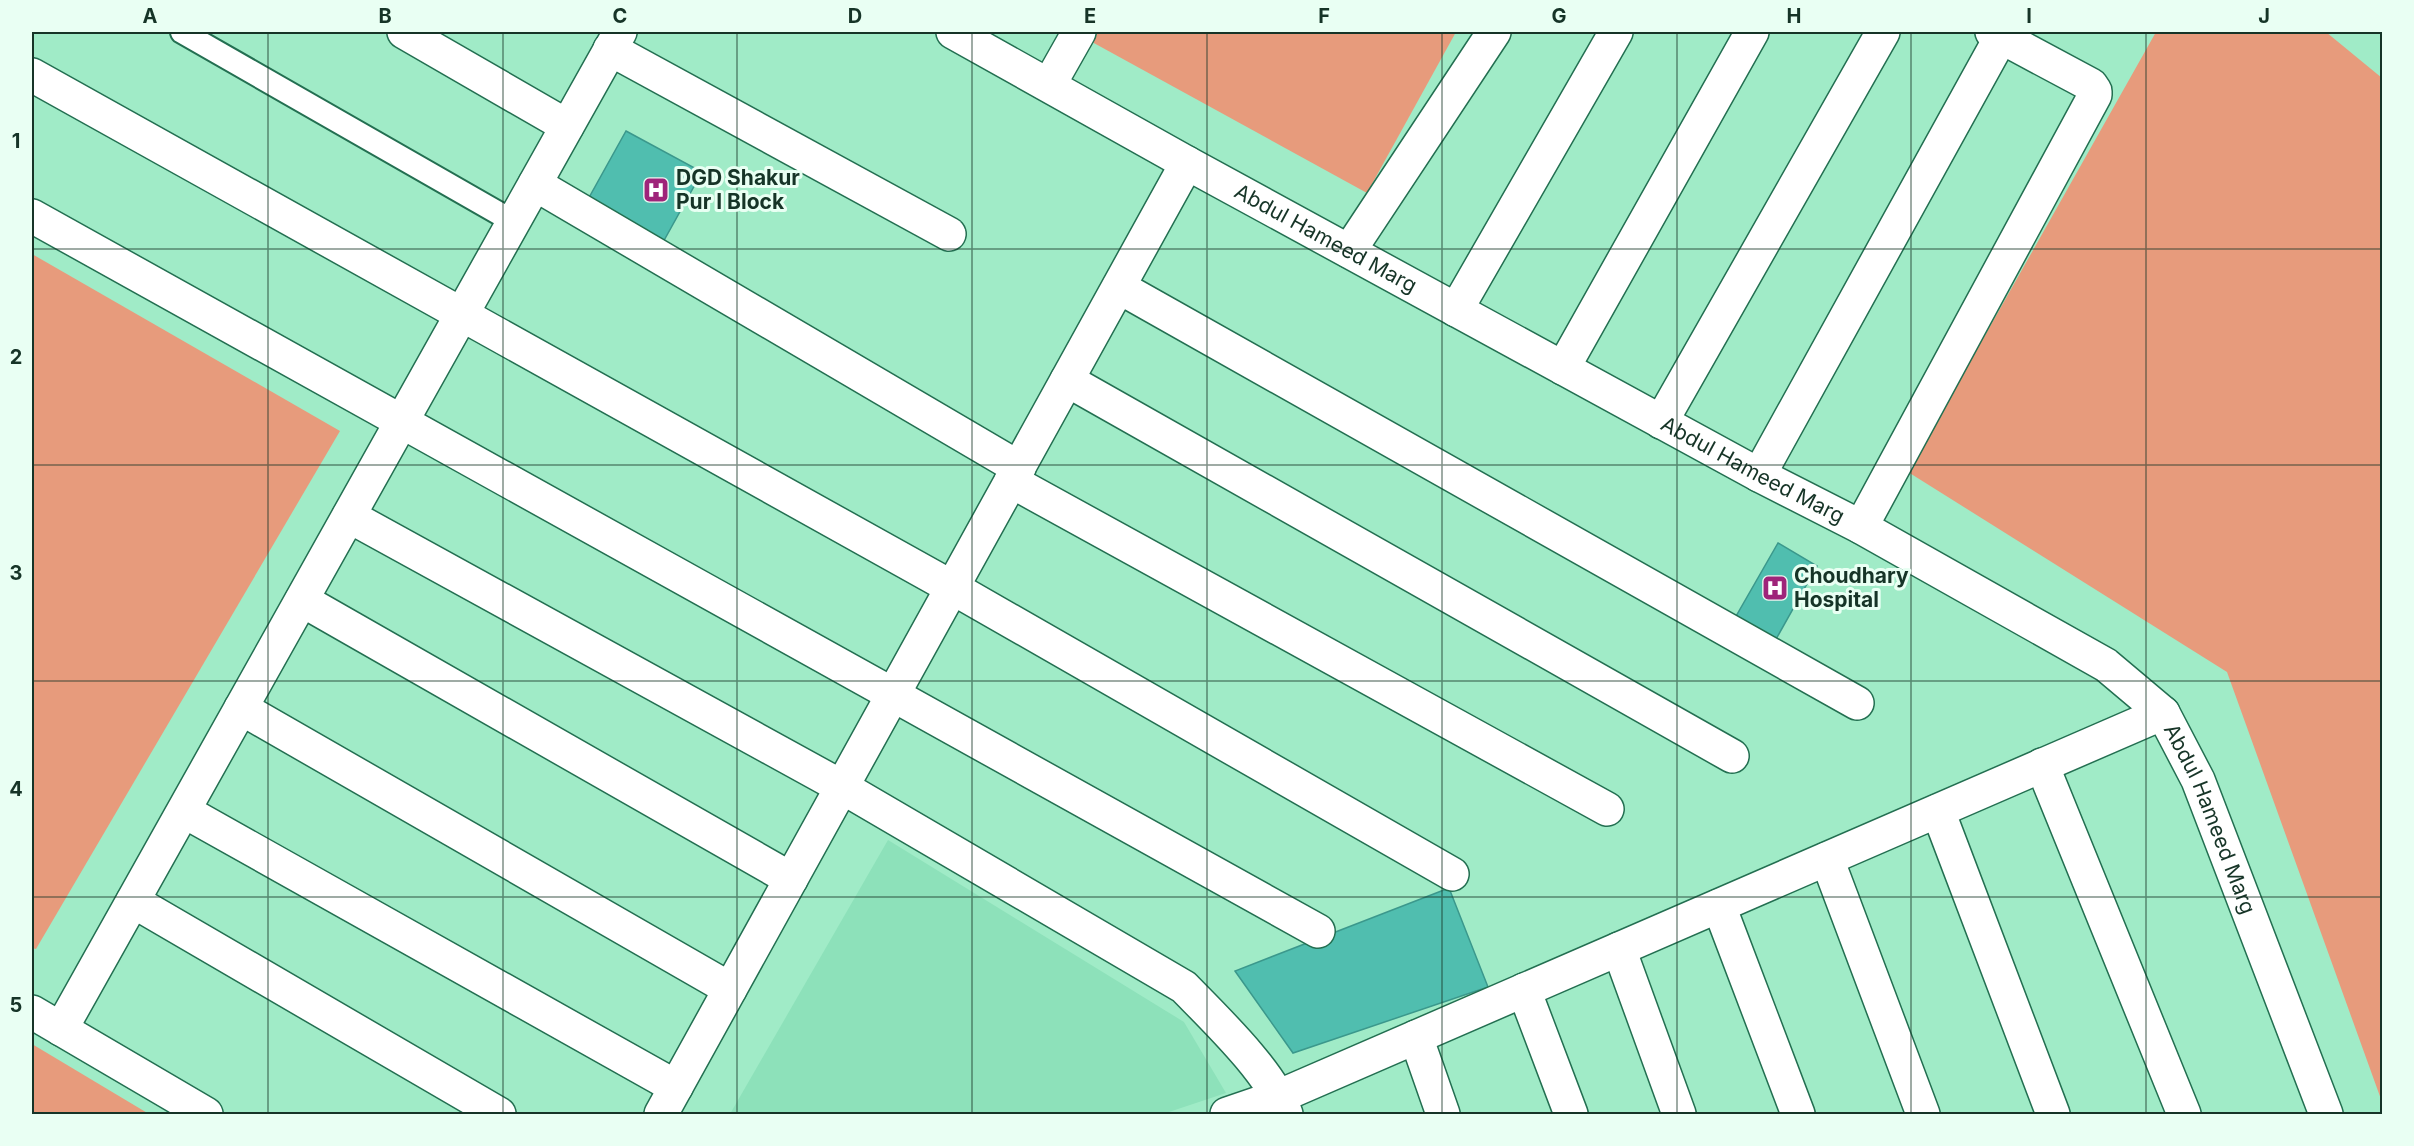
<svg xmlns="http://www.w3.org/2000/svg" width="2414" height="1146" font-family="Inter,sans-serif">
<rect width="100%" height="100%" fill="#a0ebc7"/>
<!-- built -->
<path fill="#8de1ba" d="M888 840 1184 1022 1226 1093 1163 1114H730Z"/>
<!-- green -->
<g fill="#e79b7c">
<path d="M1098 32H1456L1367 193 1092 42Z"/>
<path d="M2156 32H2326L2382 78V1102L2227 672 1908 472Z"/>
<path d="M32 254 340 431 36 949 32 948Z"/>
<path d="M32 1044 149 1114H32Z"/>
</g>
<!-- building -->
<g fill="#50beaf" stroke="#3b988c" stroke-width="1.5">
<path d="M626 131 702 172 662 244 586 203Z"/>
<path d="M1778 543 1817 566 1775 641 1735 618Z"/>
<path d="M1449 888 1488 987 1293 1053 1235 971Z"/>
</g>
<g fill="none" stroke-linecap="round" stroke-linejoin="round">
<!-- service casing -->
<g stroke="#236f51" stroke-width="26">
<path id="service" d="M182 32 514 222"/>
</g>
<!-- minor casing -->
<g stroke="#236f51" stroke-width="36">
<g id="minor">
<path d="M404 32 567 126"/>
<path id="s1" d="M953 32 1187 163 1759 475 1861 527 2106 665 2163 713 2198 780 2326 1114"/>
<path d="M610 49 949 234"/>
<path d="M32 75 953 588 1452 874"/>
<path d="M1049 85 1079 32"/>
<path d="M535 184 1019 468"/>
<path d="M32 216 1318 931"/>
<path d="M1349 251 1494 32"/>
<path d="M1119 287 1857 703"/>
<path d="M1456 310 1616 32"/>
<path d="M1563 368 1752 32"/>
<path d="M1067 380 1732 756"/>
<path d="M1661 422 1883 32"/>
<path d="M1759 475 2001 37"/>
<path d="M1011 481 1607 809"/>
<path d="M349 516 842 787 1184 987C1216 1020 1271 1072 1286 1114"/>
<path d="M1861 527 2095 95V91L2091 85 1992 32"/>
<path d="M302 600 791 879"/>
<path d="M241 708 730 989"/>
<path d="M2042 765 2184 1114"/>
<path d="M184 811 676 1087"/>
<path d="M1938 811 2053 1114"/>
<path d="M1827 859 1923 1114"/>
<path d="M133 901 499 1114"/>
<path d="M1719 906 1798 1114"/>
<path d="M1619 949 1679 1114"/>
<path d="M1524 990 1571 1114"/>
<path d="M32 1012 206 1114"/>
<path d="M61 1029 620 32"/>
<path d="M1416 1037 1443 1114"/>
<path d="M661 1114 1187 163"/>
<path d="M1227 1114 1280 1096 2163 713"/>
</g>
</g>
<!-- service -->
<use href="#service" stroke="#fff" stroke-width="22"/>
<!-- minor -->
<use href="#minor" stroke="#fff" stroke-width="33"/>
</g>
<!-- grid -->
<path fill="none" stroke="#163427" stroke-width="1.5" stroke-opacity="0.55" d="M268 32V1114M503 32V1114M737 32V1114M972 32V1114M1207 32V1114M1442 32V1114M1677 32V1114M1911 32V1114M2146 32V1114M32 249H2382M32 465H2382M32 681H2382M32 897H2382"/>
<!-- icons -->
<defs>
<g id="hospital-square" transform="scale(1.35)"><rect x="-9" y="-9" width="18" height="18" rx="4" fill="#9f247a" stroke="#e9fff3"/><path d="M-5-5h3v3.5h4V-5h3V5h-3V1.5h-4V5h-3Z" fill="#fff"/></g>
</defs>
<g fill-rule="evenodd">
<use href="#hospital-square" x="656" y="190"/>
<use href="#hospital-square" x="1775" y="588"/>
</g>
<g text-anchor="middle" stroke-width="6" stroke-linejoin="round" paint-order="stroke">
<!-- poi labels -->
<g font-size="21" font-weight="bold" fill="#163427" stroke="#e9fff3" text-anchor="start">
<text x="676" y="185">DGD Shakur<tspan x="676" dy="24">Pur I Block</tspan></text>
<text x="1794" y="583">Choudhary<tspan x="1794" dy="24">Hospital</tspan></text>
</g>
<!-- street labels -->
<g font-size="21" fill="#163427" stroke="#e9fff3">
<text dy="7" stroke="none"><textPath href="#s1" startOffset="426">Abdul Hameed Marg</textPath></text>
<text dy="7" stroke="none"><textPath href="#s1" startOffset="912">Abdul Hameed Marg</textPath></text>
<text dy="7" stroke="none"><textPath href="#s1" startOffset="1506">Abdul Hameed Marg</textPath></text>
</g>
</g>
<!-- border -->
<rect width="2414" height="1146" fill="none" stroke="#e9fff3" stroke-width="66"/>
<rect x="33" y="33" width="2348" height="1080" fill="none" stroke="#163427" stroke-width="2"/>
<g font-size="20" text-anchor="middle" font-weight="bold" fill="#163427">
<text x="150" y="23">A</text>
<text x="385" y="23">B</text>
<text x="620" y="23">C</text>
<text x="855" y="23">D</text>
<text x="1090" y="23">E</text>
<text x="1324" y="23">F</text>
<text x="1559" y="23">G</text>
<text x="1794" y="23">H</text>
<text x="2029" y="23">I</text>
<text x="2264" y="23">J</text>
<text x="16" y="148">1</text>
<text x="16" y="364">2</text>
<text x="16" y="580">3</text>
<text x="16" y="796">4</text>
<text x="16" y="1012">5</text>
</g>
</svg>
